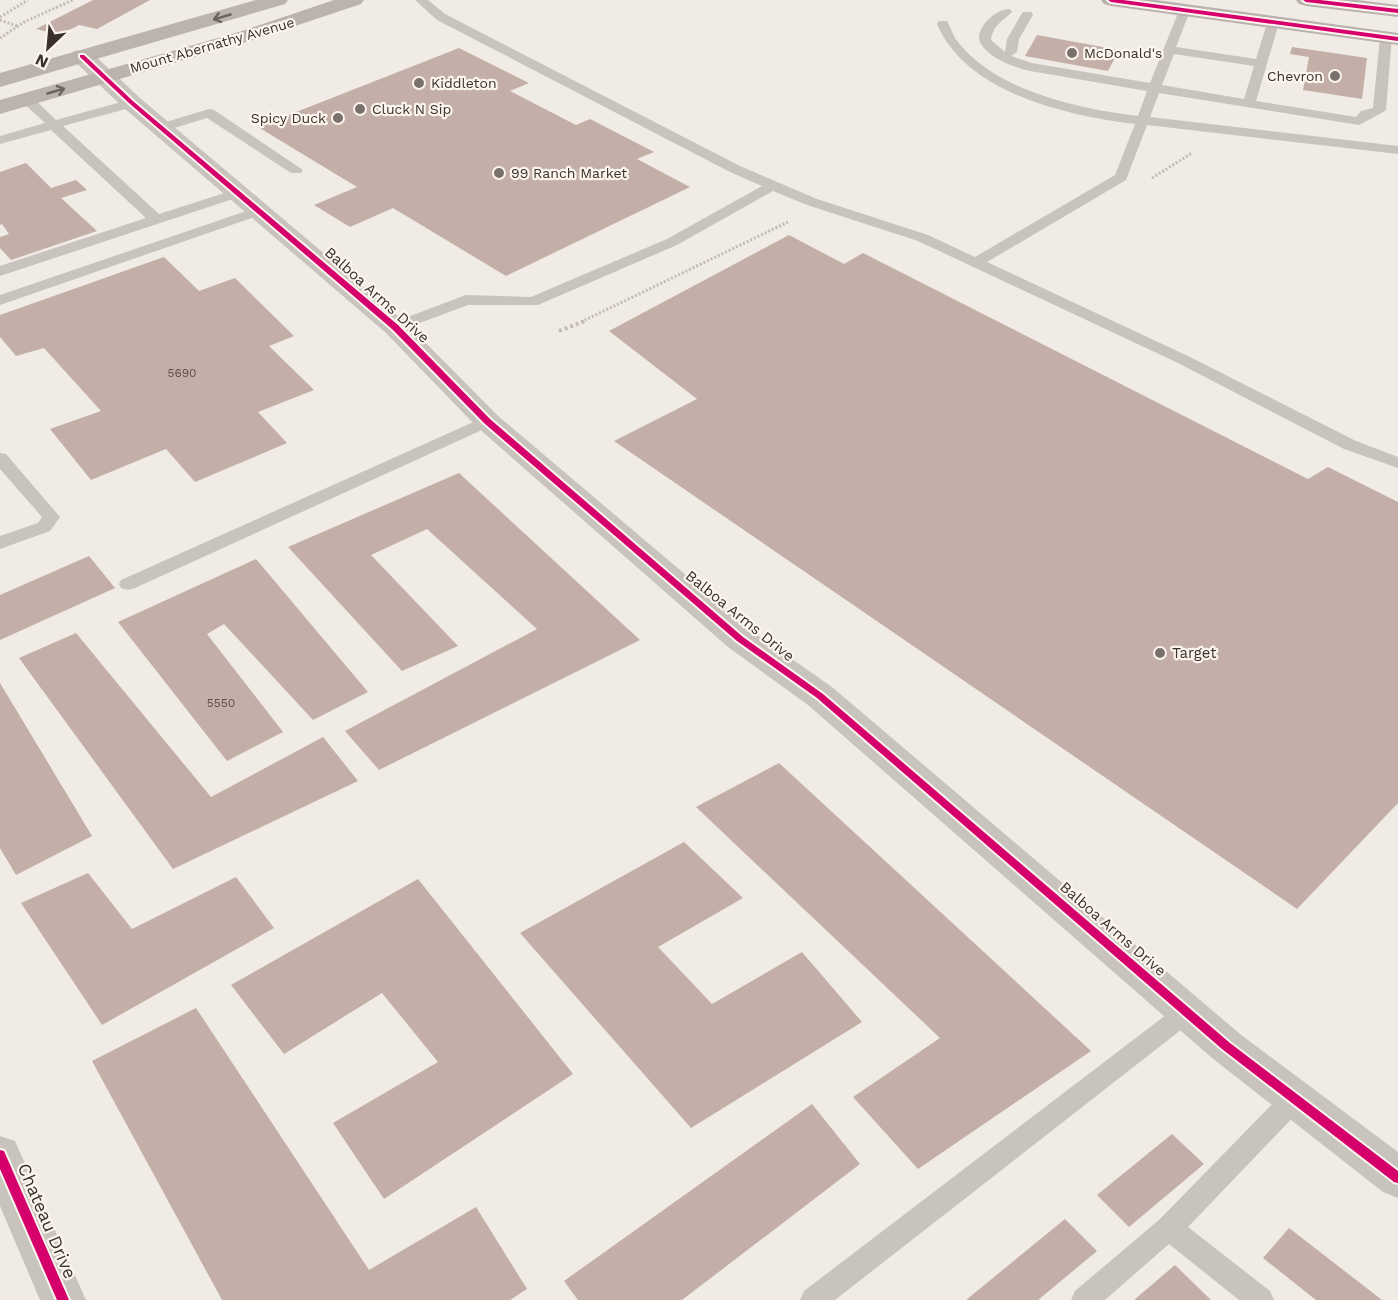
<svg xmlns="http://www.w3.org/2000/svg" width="1398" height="1300" font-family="'Work Sans',sans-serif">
<rect width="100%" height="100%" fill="#f0ebe5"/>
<!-- building -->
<g fill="#c3afa7">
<path d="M93 0H150L97 29 79 25 60 35 36 29Z"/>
<path d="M1037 35 1119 50 1108 71 1025 56Z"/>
<path d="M1292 47 1367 58 1362 99 1303 90 1309 57 1290 54Z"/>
<path d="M459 48 529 83 510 91 576 125 590 119 654 152 637 159 690 187 506 276 393 208 350 227 314 205 357 187 258 127Z"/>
<path d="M26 163 51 188 76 180 87 190 61 198 97 231 11 260 0 248V237L9 234 2 224 0 225V172Z"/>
<path d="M789 235 844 264 863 253 1308 479 1328 467 1398 502V803L1297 909 614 441 697 399 609 331Z"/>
<path d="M164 257 199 291 235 278 294 336 269 346 314 390 258 412 287 443 195 482 166 449 91 480 50 429 101 411 44 348 16 356 0 337V315Z"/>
<path d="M459 473 640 640 379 770 345 731 537 629 427 529 371 555 458 646 402 671 288 547Z"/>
<path d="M89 556 115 588 0 640V595Z"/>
<path d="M256 559 368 692 313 720 224 624 207 634 283 732 227 761 118 622Z"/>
<path d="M76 633 211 797 323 737 358 781 173 869 19 658Z"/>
<path d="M0 683 92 836 16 875 0 848Z"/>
<path d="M779 763 1091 1051 918 1169 853 1097 940 1038 696 807Z"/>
<path d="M684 842 743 898 658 947 712 1004 802 952 862 1022 691 1128 520 933Z"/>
<path d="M88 873 132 929 236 877 274 928 102 1025 21 903Z"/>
<path d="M418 879 573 1074 384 1199 333 1123 438 1062 382 993 284 1054 231 985Z"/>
<path d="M196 1008 369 1270 476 1207 527 1289 510 1300H222L92 1061Z"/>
<path d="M812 1104 860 1164 682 1300H578L564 1281Z"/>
<path d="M1172 1134 1204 1164 1129 1227 1097 1195Z"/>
<path d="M1065 1219 1097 1251 1038 1300H966Z"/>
<path d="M1289 1228 1382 1300H1316L1263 1258Z"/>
<path d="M1175 1265 1211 1300H1134Z"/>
</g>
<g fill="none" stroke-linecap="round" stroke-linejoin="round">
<!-- path-far1 -->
<g stroke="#c2bbb6" stroke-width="3" stroke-dasharray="2 2" stroke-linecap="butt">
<path d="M0 17 28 0"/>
<path d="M0 20 17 26"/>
<path d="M0 38 26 21 73 0"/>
<path d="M1152 178 1192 153"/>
<path d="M581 322 788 222"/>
</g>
<!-- path -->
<path stroke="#c2bbb6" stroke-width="4" stroke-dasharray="3 3" stroke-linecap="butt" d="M559 331 585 321"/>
<!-- service -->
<g fill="#c9c3be" fill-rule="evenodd">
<path d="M415 0H428L445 14 740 166 817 199 928 235 975 257 1115 175 1135 124C1067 116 966 93 937 24L939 21H947C951 28 953 36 958 42 996 91 1079 109 1138 116L1147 91 1030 71C1013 67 991 59 981 44 972 30 997 7 1010 9L1012 12C1002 22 993 25 991 40L1005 52 1007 39 1021 15 1023 12H1031L1033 15 1019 39 1017 52 1011 56 1032 63 1150 83 1180 8H1188L1190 11 1176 47 1256 59 1267 23 1273 19 1279 23 1256 101 1356 117 1361 111 1373 108 1380 37 1386 33 1390 34 1392 37 1386 110C1384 112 1361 124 1359 125L1159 93 1150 117 1398 146V154L1147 125 1126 180 987 262 1190 357 1356 441 1398 457V468L1344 449 1178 363 918 241 807 205 773 191 677 245 538 305H468L401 330H389L387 327 389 324 466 295 531 297 667 239 762 186 730 172 437 20ZM1174 54 1254 66 1244 99 1162 85Z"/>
<path d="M27 96 32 97 56 120 132 99 137 100 139 103 137 106 63 126 159 214 237 189 244 193 242 196 0 276V266L146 218 51 130 0 144V136L45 123 20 100Z"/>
<path d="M209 109 214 110 303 170 301 173H291L207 118 161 132 154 128 156 125Z"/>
<path d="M258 207 265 211 263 214 0 305V295Z"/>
<path d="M487 416 495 421 493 425 135 588 128 590 121 588 119 584 121 580Z"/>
<path d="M0 453 6 454 60 517 50 531 0 549V536L38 523 42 517 0 469Z"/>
<path d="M1187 1002 1195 1005 1199 1012 1195 1019 835 1300H800L804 1291 1179 1005Z"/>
<path d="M1294 1088 1303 1091 1306 1099 1303 1107 1188 1227 1270 1291 1274 1300H1239L1169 1244 1105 1300H1071L1075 1291 1160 1219 1285 1091Z"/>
</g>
<!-- tertiary -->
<g fill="#c9c3be" fill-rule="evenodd">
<path d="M82 50 90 51 140 98 404 321 497 415 752 631 832 687 1240 1034 1398 1152V1198L1383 1192 1212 1058 808 705 728 647 477 427 386 333 124 108 74 61 71 56 74 51Z"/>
<path d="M0 1136 15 1141 86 1300H40L0 1206Z"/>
</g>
<!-- secondary -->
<g fill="#bab3ae" fill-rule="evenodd">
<path d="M256 0H288L285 4 0 87V73Z"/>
<path d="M334 0H364L361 4 253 40 0 114V100L239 32Z"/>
</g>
<!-- primary -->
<g fill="#b8b1ad" fill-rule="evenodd">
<path d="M1101 0H1156L1398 33V45L1111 6 1104 4Z"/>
<path d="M1296 0H1357L1398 5V17L1306 6 1299 4Z"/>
</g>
<!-- cycleway casing -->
<g stroke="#fbf5ee" stroke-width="4">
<g id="cycleway">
<path d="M1108 0H1123L1398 37V41L1111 2Z"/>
<path d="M1303 0H1320L1398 9V13L1306 2Z"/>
<path d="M80 55H84L134 102 398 325 490 419 743 637 823 694 1230 1043 1398 1171V1183L1394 1182 1222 1049 817 698 737 641 484 423 392 329 130 104 80 57Z"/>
<path d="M0 1150 4 1151 69 1300H57L0 1169Z"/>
</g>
</g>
<!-- cycleway -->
<use href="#cycleway" fill="#d6006c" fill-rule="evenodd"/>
</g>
<!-- one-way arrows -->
<defs><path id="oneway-shaft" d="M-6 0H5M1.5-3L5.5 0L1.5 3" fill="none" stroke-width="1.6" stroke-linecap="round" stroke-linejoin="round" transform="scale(1.5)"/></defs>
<g stroke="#6e645f">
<use href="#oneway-shaft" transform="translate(222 17) rotate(164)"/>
<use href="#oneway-shaft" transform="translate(56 91) rotate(-16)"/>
</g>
<!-- markers -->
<g fill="#7a716c" stroke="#fbf5ee" stroke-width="2">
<circle cx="1072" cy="53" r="6"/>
<circle cx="1335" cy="76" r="6"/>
<circle cx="419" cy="83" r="6"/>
<circle cx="360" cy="109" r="6"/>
<circle cx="338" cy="118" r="6"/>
<circle cx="499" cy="173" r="6"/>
<circle cx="1160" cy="653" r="6"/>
</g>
<g text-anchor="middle" stroke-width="4.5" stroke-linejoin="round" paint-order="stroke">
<!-- number labels -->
<g font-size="12" fill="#5d504a">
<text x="182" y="377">5690</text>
<text x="221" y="707">5550</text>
</g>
<!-- far-street labels -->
<g font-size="14" fill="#3b302b" stroke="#fbf5ee">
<text transform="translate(212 45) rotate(-16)" y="5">Mount Abernathy Avenue</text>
</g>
<!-- far-poi labels -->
<g font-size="14" fill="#3b302b" stroke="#fbf5ee" text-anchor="start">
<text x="1084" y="58">McDonald's</text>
<text x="1323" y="81" text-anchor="end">Chevron</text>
<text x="431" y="88">Kiddleton</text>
<text x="372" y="114">Cluck N Sip</text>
<text x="326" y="123" text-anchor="end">Spicy Duck</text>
<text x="511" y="178">99 Ranch Market</text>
</g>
<!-- street labels -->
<g font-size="15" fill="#3b302b" stroke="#fbf5ee">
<text transform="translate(377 295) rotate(42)" y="5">Balboa Arms Drive</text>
<text transform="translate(740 616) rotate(39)" y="5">Balboa Arms Drive</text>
<text transform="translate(1113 929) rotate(41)" y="5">Balboa Arms Drive</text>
</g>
<!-- poi labels -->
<g font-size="15" fill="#3b302b" stroke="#fbf5ee" text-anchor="start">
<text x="1172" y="658">Target</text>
</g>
<!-- near-street labels -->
<g font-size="18" fill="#3b302b" stroke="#fbf5ee">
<text transform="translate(47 1221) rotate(67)" y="6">Chateau Drive</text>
</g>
</g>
<!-- north arrow -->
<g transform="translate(48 48) rotate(206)" stroke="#fbf5ee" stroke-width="4.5" paint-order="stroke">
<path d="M0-4.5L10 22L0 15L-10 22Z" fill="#3b302b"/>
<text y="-9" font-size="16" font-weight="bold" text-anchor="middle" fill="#3b302b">N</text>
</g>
</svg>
